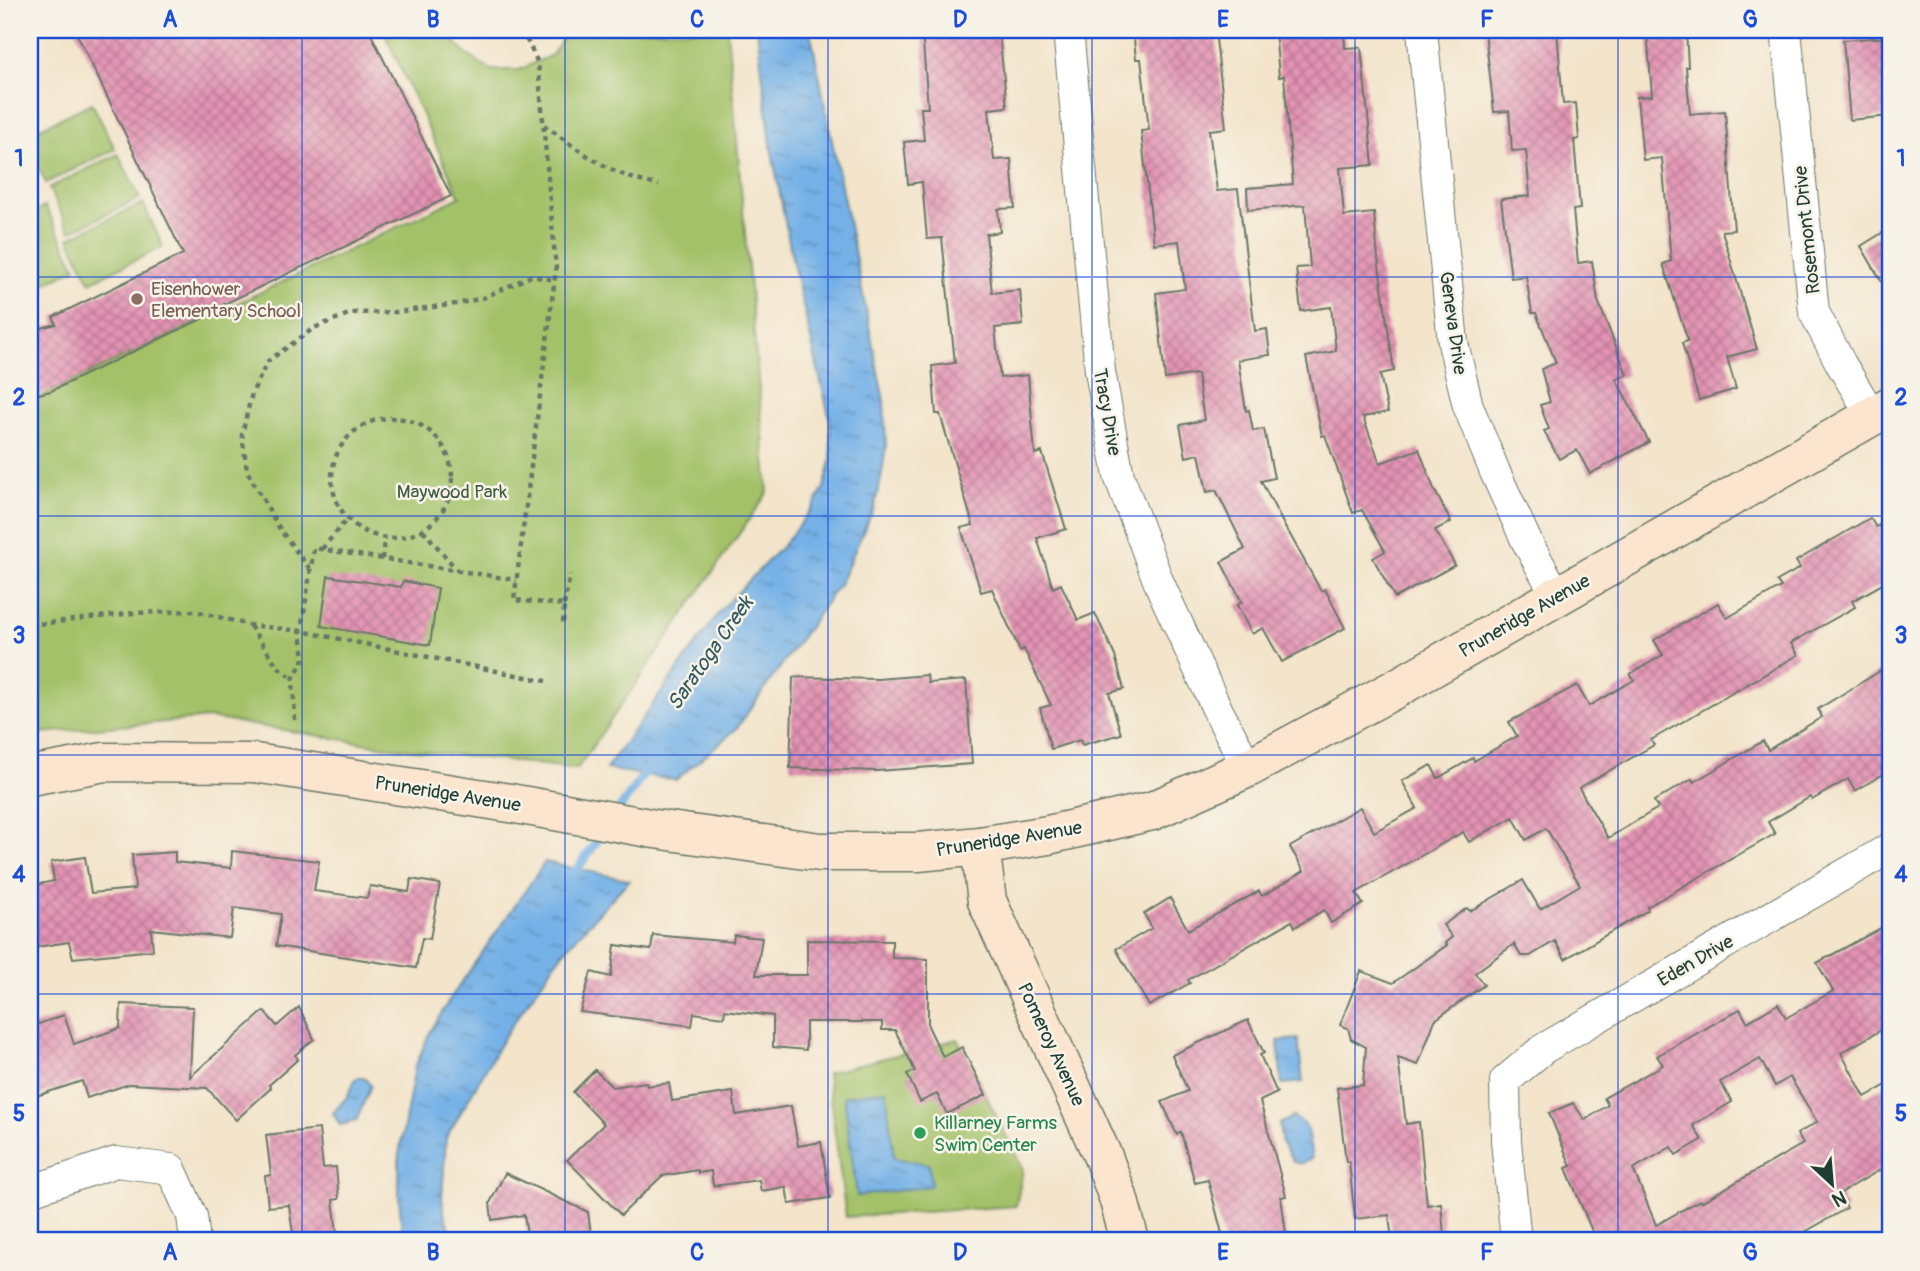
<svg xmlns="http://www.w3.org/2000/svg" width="1920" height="1271" font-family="Pangolin,sans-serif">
<defs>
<pattern id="water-ripples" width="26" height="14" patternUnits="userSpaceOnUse" patternTransform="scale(1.75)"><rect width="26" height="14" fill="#75b1e7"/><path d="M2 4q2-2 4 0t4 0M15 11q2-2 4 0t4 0" fill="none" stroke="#5f91bc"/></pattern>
<pattern id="building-cross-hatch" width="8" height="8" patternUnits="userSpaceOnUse" patternTransform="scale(1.75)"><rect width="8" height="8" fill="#e393b3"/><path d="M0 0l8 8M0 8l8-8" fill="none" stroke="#b77992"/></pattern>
</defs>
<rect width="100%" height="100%" fill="#f7f3e8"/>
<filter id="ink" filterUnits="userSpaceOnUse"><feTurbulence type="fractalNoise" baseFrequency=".0143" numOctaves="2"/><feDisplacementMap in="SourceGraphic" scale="14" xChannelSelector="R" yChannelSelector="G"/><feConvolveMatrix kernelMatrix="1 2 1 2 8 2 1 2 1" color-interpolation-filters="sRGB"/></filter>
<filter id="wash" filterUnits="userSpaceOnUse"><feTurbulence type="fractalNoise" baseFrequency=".00686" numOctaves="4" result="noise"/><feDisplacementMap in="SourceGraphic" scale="28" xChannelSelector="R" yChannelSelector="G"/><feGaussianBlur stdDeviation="1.57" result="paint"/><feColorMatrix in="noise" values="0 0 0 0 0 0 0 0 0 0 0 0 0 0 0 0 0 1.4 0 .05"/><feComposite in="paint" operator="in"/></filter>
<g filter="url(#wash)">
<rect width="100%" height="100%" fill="#f3e4ca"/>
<!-- green -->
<g fill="#a3c168" stroke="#617f4e" stroke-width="2">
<path d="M383 30H447L450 37 467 55 492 70H519L552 55 568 30H727L768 492 577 769 381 746 210 718 30 734V402L460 197Z"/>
<path d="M92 103 115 149 46 183 30 150V133Z"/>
<path d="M118 154 140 198 70 232 49 188Z"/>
<path d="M143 203 163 247 90 282 69 238Z"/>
<path d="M45 206 76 268 43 285 30 257V214Z"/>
<path d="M958 1039 1023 1170 1016 1206 846 1217 827 1073Z"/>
</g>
<!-- water -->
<g fill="url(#water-ripples)" stroke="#4a778e" stroke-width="2">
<path d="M757 30H810L884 401 886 446 881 479 874 508 840 583 736 729 676 780 606 769 721 610 784 544 814 506 824 488 831 461 830 420 793 263 772 152Z"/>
<path d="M545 862 629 880 563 952 507 1032 446 1138 442 1199 445 1217 455 1241H403L399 1197V1154L415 1067 429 1034 452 996Z"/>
<path d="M1298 1039 1303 1082 1282 1084 1278 1041Z"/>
<path d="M356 1078H365L371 1086 356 1121 340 1125 333 1113 347 1097Z"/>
<path d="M886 1090 894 1158 929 1164 931 1186 857 1196 844 1096Z"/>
<path d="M1293 1117 1306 1125 1312 1157 1303 1164 1294 1162 1282 1144 1279 1124Z"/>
</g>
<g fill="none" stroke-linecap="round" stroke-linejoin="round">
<!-- stream -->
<g stroke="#75b1e7" stroke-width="9">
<path d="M618 811 650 765"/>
<path d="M572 877 606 828"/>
</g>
</g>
<g id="blocks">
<!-- building -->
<g fill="url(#building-cross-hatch)" fill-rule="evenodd">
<path d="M75 30H369L451 196 216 308 218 311 51 391 30 396V331L56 324 53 317 183 254Z"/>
<path d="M922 30H983V34L999 32 1007 107 989 109 994 160 1011 159 1015 208 998 209 1000 232 986 234 992 293 1020 290 1023 325 995 328 1000 378 1028 375 1035 454 1042 452 1066 529 1037 538 1053 588 1061 584 1078 620 1095 613 1115 656 1124 689 1109 693 1121 734 1082 745 1080 740 1051 749 1040 708 1051 705 1024 649 1020 651 992 589 981 592 961 528 973 525 940 414H936L932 366 955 363 942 238 927 239 922 182 908 184 904 142 924 140 921 108H928Z"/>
<path d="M1133 30H1215L1226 128 1209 130 1217 191 1238 189 1255 331 1267 329 1270 355 1238 360 1246 411 1249 410 1253 431 1264 429 1274 478 1261 481 1287 531H1288L1321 591 1325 589 1345 628 1282 662 1263 628 1252 634 1237 605 1242 602 1221 562 1245 549 1216 490 1207 492 1199 454 1186 457 1180 425 1204 420 1197 374 1165 379 1156 293 1185 289 1179 241 1154 244 1141 131 1149 130 1141 59H1136Z"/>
<path d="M1275 30H1344L1345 48 1361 47 1373 165 1340 168 1344 216 1374 213 1378 259 1394 371 1380 374 1388 412 1363 417 1380 463 1419 449 1434 489 1451 522 1435 530 1455 565 1395 598 1373 558 1385 551 1362 510 1353 513 1325 435 1322 436 1306 357 1336 351 1331 307 1301 311 1296 268 1310 267 1305 205 1248 210 1247 188 1293 184 1284 76 1279 77Z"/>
<path d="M1511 30H1557L1563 104 1576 103 1579 139 1574 140 1580 209 1573 210 1578 263 1592 261 1598 301 1627 375 1616 379 1649 442 1590 474 1577 450 1559 459 1544 431 1549 429 1540 405 1550 402 1541 369 1556 363 1536 313H1532L1526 276 1511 278 1501 199 1530 196 1526 150 1512 151 1509 111 1494 112 1485 32Z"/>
<path d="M1647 30H1686L1688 67H1686L1690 114 1725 111 1734 230 1722 231 1757 349 1727 357 1736 389 1699 400 1682 343 1688 341 1663 264 1671 261 1662 158 1643 160 1637 97 1652 96Z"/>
<path d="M1890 37V116L1850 120 1843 40Z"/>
<path d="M1890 228V296L1861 246Z"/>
<path d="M1870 518 1876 527 1890 519V580L1852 601 1855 607 1791 643 1798 655 1651 740 1654 745 1579 788 1608 838 1658 808 1654 801 1692 779 1694 782 1763 741 1768 750 1822 717 1818 709 1890 665V770L1855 791 1848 779 1812 800 1810 797 1768 822 1775 834 1647 907 1648 910 1565 959 1555 941 1530 956H1521L1514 944 1475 973 1484 985 1435 1020 1418 1065 1398 1058 1406 1124 1419 1122 1427 1205 1441 1203 1444 1235 1392 1241 1389 1215 1355 1219 1349 1162H1346L1337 1088 1363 1085 1366 1047 1351 1039 1348 1028 1340 1025 1361 971 1393 983 1447 945 1445 943 1452 937 1443 925 1467 908 1470 911 1523 880 1540 909 1580 885 1546 828 1526 840 1513 817 1469 842 1463 832 1356 893 1363 904 1331 923 1324 910 1295 927 1292 921 1188 980 1190 983 1149 1006 1116 949 1152 928 1144 914 1170 898 1188 930 1259 891 1262 896 1304 871 1290 847 1360 807 1374 832 1417 808 1402 781 1431 765 1438 778 1473 758 1474 761 1517 736 1509 722 1577 685 1589 706 1634 680 1630 674 1663 655 1654 640 1718 603 1727 618 1781 587 1777 581 1800 568 1796 561Z"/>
<path d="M328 576 401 587 403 581 438 588 430 645 321 626Z"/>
<path d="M927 675 928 683 966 680 972 764 877 771 790 768 793 677 878 679Z"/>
<path d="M232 851 319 861 314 891 367 898 370 886 409 892 411 879 440 884 430 939 422 938 416 968 276 946 281 914 234 908 230 938 151 929 153 950 73 958 69 942 30 948V886L54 881 51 862 85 857 91 893 135 889 132 855 175 852V862L231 868Z"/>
<path d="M1890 923V1025L1841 1053 1865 1097 1890 1083V1164L1839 1194 1847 1208 1789 1241H1596L1566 1168 1571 1166 1549 1113 1573 1103 1585 1120 1608 1105 1604 1098 1663 1065 1657 1056 1740 1009 1747 1022 1778 1004 1786 1018 1833 991 1817 963ZM1760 1059 1775 1086 1790 1077 1817 1122 1797 1134 1803 1144 1701 1202 1700 1200 1656 1225 1633 1169 1671 1147 1676 1155 1702 1140 1693 1125 1732 1102 1720 1082Z"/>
<path d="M653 935 733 942 734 935 762 938 756 975H807V940L892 941V958L928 959V1026L943 1057 962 1047 986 1095 947 1114 937 1094 920 1102 907 1074 915 1071 895 1030H882V1022H806V1050L773 1047V1016L725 1010 724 1017 694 1013 692 1026 580 1012 591 972 611 977 615 945 651 950Z"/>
<path d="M121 1004 193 1007 190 1077 264 1011 277 1026 299 1007 314 1039 295 1055 298 1059 269 1085 271 1088 236 1120 207 1088 129 1084 87 1098 82 1081 30 1098V1027L64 1015 74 1044 120 1028Z"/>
<path d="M1248 1020 1264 1053 1260 1055 1277 1093 1260 1101 1286 1196 1281 1197 1287 1241H1224L1208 1180 1195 1183 1181 1132 1177 1135 1162 1102 1188 1091 1172 1055Z"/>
<path d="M595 1070 612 1087 646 1082 647 1086 669 1083 672 1101 733 1092 736 1115 791 1106 798 1146 821 1142 830 1198 789 1204 786 1187 761 1191 759 1180 713 1186 711 1171 698 1173V1170L662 1176 621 1215 567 1160 604 1124 573 1092Z"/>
<path d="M319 1129 323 1168 336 1167 339 1199 333 1200 338 1241H294L289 1205 268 1207 265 1176 271 1175 266 1135Z"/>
<path d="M505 1173 588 1212 592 1241H528L524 1215 492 1220 490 1203Z"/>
</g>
</g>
</g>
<g filter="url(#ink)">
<use href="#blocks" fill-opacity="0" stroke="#697768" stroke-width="2"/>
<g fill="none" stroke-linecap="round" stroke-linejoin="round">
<!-- street casing -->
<g stroke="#697768" stroke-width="32">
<g id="street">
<path d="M1068 30 1100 371 1119 476 1159 583 1218 711 1248 768"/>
<path d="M1422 30 1453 343 1468 406 1495 472 1526 540 1557 596"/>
<path d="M1786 30 1814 312 1841 364 1872 416"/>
<path d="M30 1191 116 1162 171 1169 192 1216 195 1241"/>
<path d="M1516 1241 1506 1141 1505 1081 1543 1049 1890 848"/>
</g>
</g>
<!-- secondary casing -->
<g stroke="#697768" stroke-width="41">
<g id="secondary">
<path d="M30 776 104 762 255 763 510 803 655 829 820 852H918L980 846 1048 835 1152 811 1248 768 1395 689 1890 406"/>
<path d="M980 846 987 901 1103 1157 1118 1197 1130 1241"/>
</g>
</g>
<!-- path -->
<g stroke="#697768" stroke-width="4.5" stroke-dasharray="5 5" stroke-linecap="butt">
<path d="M522 30 538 63 556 269 514 600 564 605 563 623"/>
<path d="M544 125C580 151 614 178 659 185"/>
<circle cx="392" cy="478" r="60"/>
<path d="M423 530 457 570"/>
<path d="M322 549 347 519"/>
<path d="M382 559 385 538"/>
<path d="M310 569 281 531 247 471 242 434 252 393 268 361 314 328 351 313 397 312 456 304 483 298 531 276 555 280"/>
<path d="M564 605 570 575"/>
<path d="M30 625 133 613 196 611 249 625 301 631 546 681"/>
<path d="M250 626 278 667 293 679"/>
<path d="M295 720 293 679 304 659 301 631 314 548 517 580"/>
</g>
<!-- street -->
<use href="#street" stroke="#fff" stroke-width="30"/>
<!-- secondary -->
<use href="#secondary" stroke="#fce5cf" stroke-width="38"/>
</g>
</g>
<!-- grid -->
<path fill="none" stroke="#1d4ed8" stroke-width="2" stroke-opacity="0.55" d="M302 30V1241M565 30V1241M828 30V1241M1092 30V1241M1355 30V1241M1618 30V1241M30 277H1890M30 516H1890M30 755H1890M30 994H1890"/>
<!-- markers -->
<circle fill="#8d6e63" stroke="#f7f3e8" stroke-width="2.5" cx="137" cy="299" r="7"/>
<circle fill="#2e9e5b" stroke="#f7f3e8" stroke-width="2.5" cx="920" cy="1133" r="7"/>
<g text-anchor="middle" stroke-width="5" stroke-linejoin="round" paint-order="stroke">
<!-- street labels -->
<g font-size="19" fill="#1f3d34" stroke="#f7f3e8">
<text transform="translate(1806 230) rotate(-96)" y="7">Rosemont Drive</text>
<text transform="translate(1454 323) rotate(82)" y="7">Geneva Drive</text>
<text transform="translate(1108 412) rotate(80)" y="7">Tracy Drive</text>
<text transform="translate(1524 615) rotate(-30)" y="7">Pruneridge Avenue</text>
<text transform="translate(448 793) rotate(9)" y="7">Pruneridge Avenue</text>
<text transform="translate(1009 838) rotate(-9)" y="7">Pruneridge Avenue</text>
<text transform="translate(1695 960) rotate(-30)" y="7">Eden Drive</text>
<text transform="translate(1052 1044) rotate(65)" y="7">Pomeroy Avenue</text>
</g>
<!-- education labels -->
<g font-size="19" fill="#785e54" stroke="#f7f3e8" text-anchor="start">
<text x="151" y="295">Eisenhower<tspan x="151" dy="22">Elementary School</tspan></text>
</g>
<!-- park labels -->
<g font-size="19" fill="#405e41" stroke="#f7f3e8">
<text x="452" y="498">Maywood Park</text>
</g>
<!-- leisure labels -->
<g font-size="19" fill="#27864d" stroke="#f7f3e8" text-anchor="start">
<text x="934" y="1129">Killarney Farms<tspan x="934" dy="22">Swim Center</tspan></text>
</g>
<!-- water labels -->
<g font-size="21" font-style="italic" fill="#345a61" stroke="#f7f3e8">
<text transform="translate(710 653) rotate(-55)" y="7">Saratoga Creek</text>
</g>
</g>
<!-- margin -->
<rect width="1920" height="1271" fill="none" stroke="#f7f3e8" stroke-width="77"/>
<!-- north arrow -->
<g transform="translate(1832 1184) rotate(154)" stroke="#f7f3e8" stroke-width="5" paint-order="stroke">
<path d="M0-5L12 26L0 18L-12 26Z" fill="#1f3d34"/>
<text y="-10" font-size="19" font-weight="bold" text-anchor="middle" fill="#1f3d34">N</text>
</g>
<rect x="38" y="38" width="1844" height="1194" fill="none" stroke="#1d4ed8" stroke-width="2.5"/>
<g font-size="23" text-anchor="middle" font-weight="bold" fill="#1d4ed8">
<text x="170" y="27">A</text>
<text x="433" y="27">B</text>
<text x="697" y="27">C</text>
<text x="960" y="27">D</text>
<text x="1223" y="27">E</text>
<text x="1487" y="27">F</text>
<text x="1750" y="27">G</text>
<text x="19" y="166">1</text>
<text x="1901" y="166">1</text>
<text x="19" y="405">2</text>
<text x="1901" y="405">2</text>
<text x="19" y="643">3</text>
<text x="1901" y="643">3</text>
<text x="19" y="882">4</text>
<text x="1901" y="882">4</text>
<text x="19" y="1121">5</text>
<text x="1901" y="1121">5</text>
<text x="170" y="1260">A</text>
<text x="433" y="1260">B</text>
<text x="697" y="1260">C</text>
<text x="960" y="1260">D</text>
<text x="1223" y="1260">E</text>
<text x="1487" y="1260">F</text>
<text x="1750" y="1260">G</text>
</g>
</svg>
